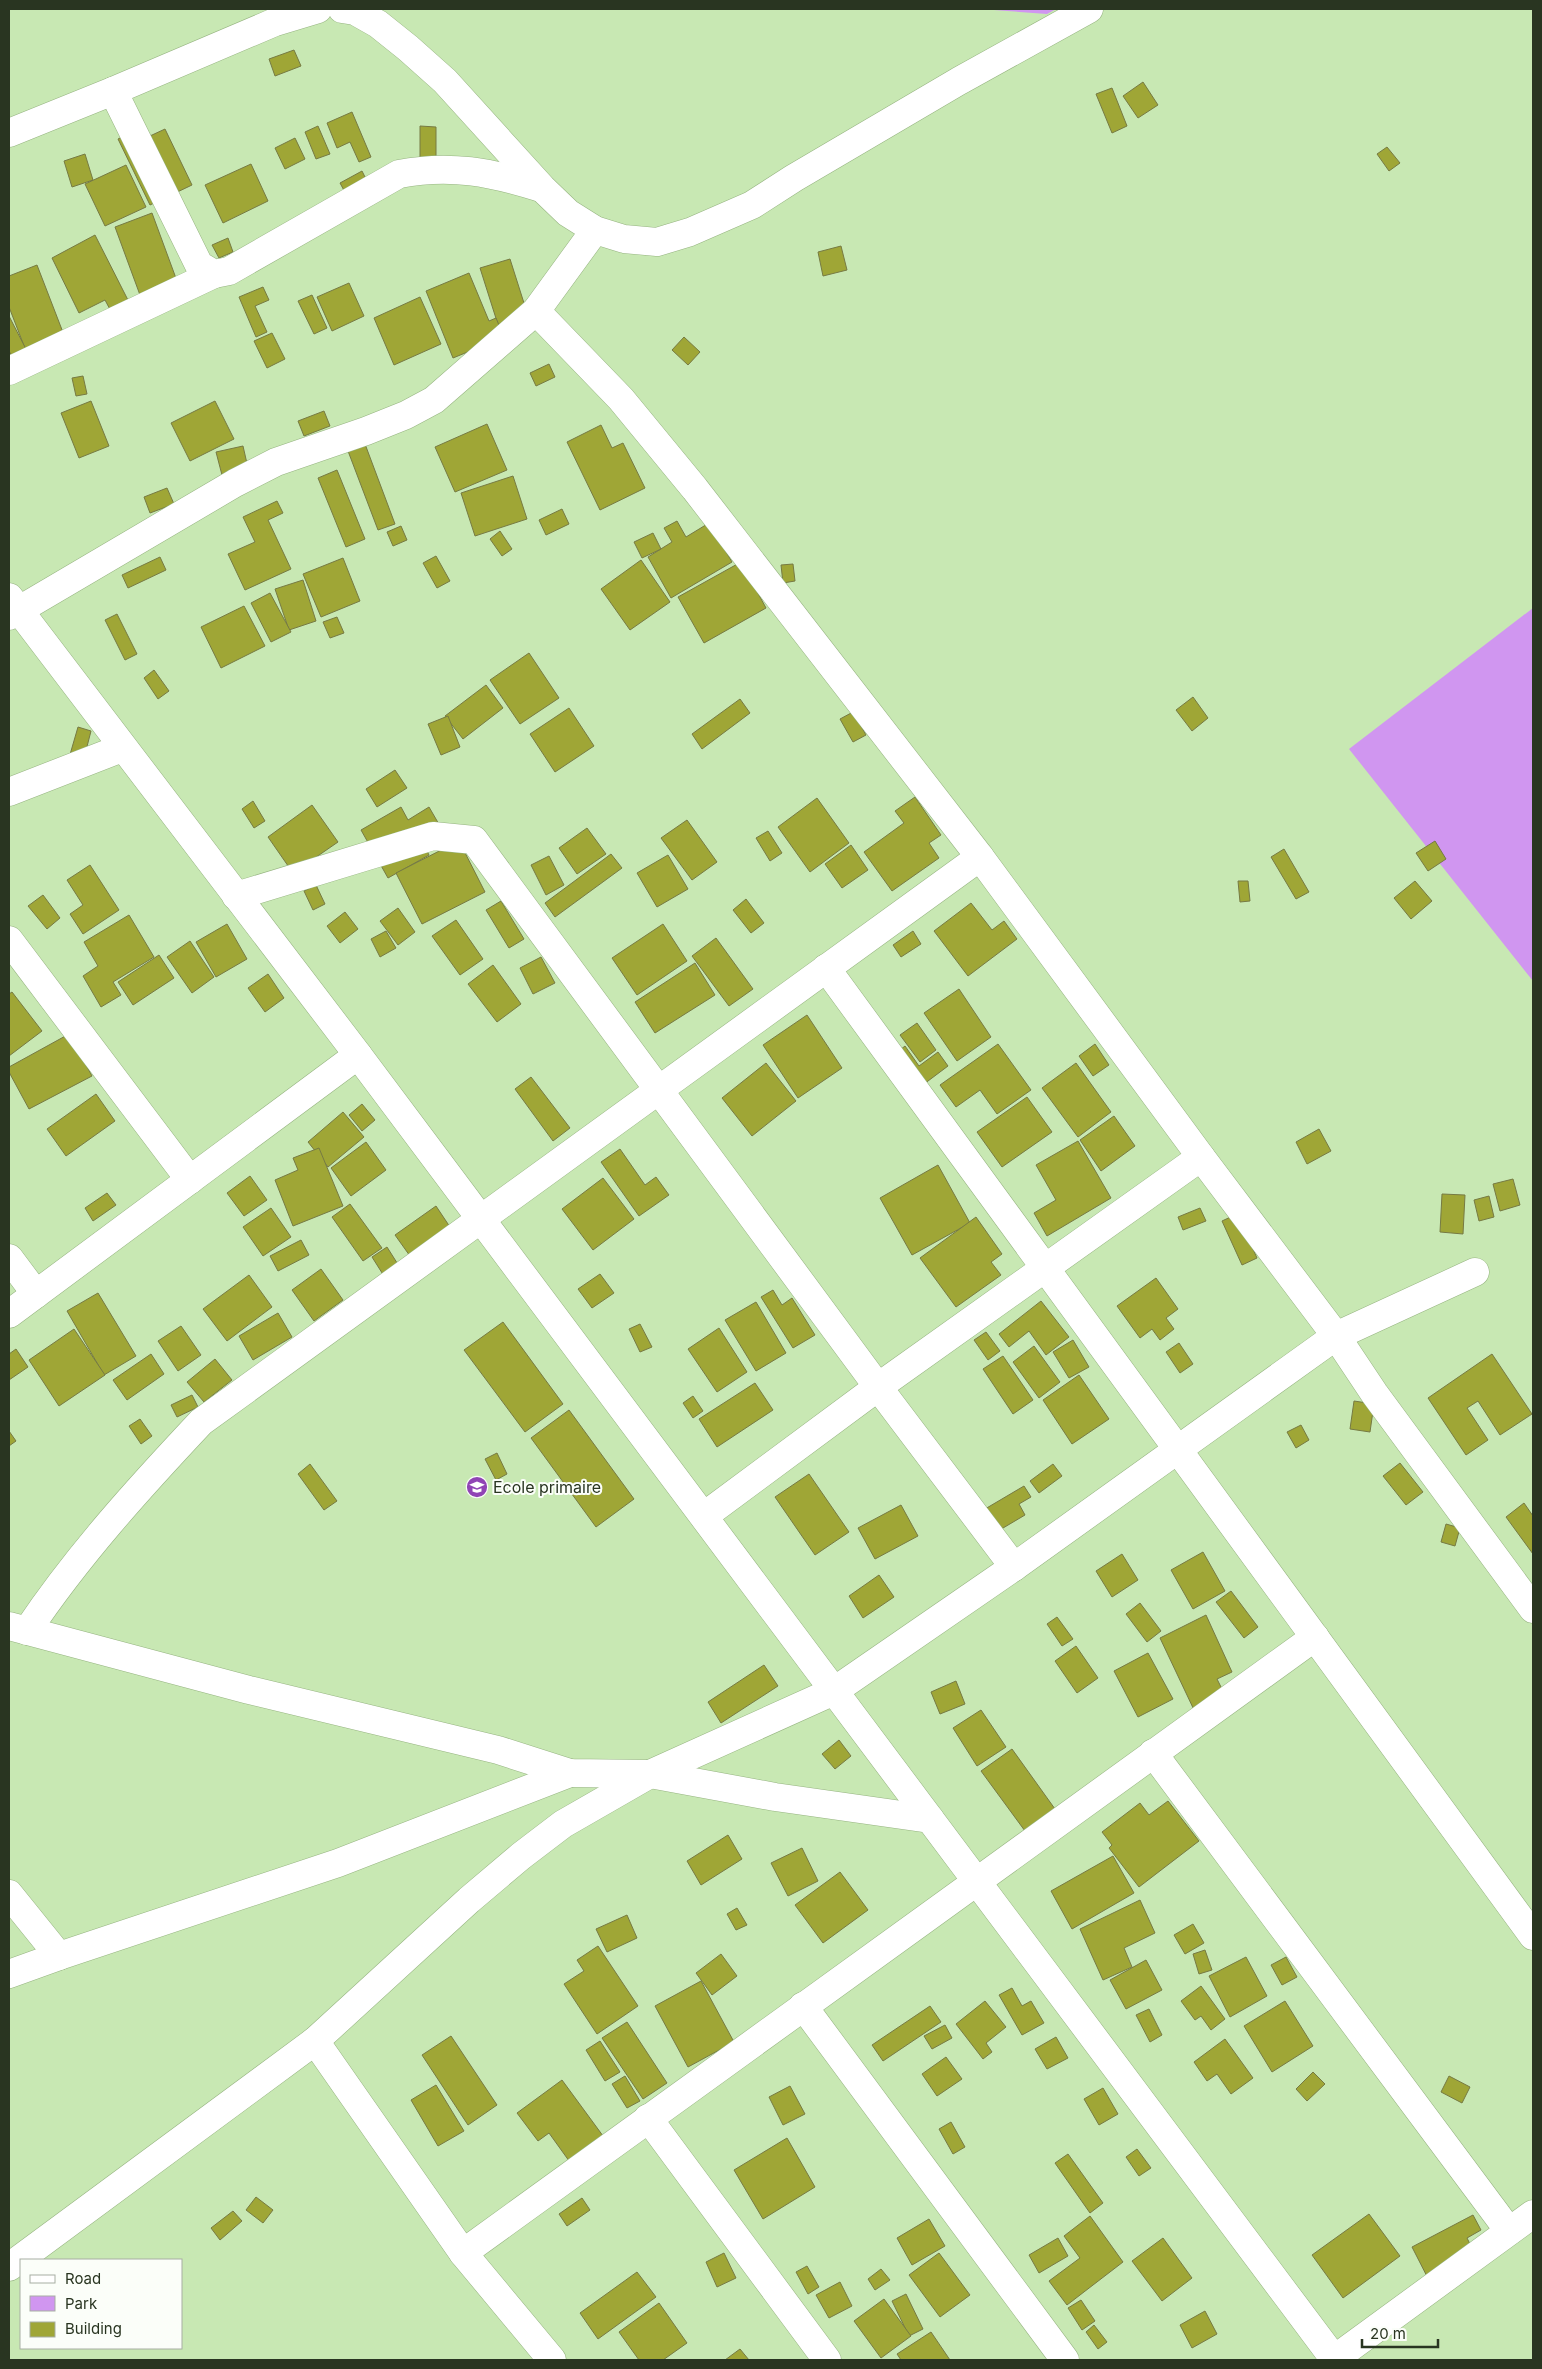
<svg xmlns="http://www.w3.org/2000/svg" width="1542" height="2369" font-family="Inter,sans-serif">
<rect width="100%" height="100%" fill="#c8e8b3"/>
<!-- green -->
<g fill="#d096f0">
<path d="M980 9H1056L1047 14Z"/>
<path d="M1533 608V981L1349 749Z"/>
</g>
<!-- building -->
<g fill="#9fa636" stroke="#767a43">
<path d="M294 50 301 66 275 76 269 59Z"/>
<path d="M1143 82 1158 105 1138 118 1123 96Z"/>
<path d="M1112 88 1127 126 1112 133 1096 94Z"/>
<path d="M352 112 371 157 359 162 350 142 337 148 327 123Z"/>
<path d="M318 126 330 154 316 159 305 132Z"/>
<path d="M420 126 436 127V160H420Z"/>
<path d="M165 129 192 185 150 205 118 139 132 132 137 142Z"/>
<path d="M295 138 305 159 285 169 275 148Z"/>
<path d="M1387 147 1400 163 1389 171 1377 154Z"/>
<path d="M85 154 93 180 72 187 64 161Z"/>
<path d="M251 164 268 201 223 223 205 185Z"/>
<path d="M126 165 146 207 105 226 85 184Z"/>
<path d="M362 171 369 185 347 196 340 183Z"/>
<path d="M152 213 177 281 140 295 115 227Z"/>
<path d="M95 235 131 306 113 315 105 300 79 313 52 258Z"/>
<path d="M228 238 233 252 219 258 212 245Z"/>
<path d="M841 246 847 270 823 276 818 252Z"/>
<path d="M510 259 530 322 500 331 480 268Z"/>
<path d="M37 265 64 335 26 351 9 307V276Z"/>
<path d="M469 273 489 321 496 318 504 337 453 358 426 291Z"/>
<path d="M349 283 364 316 332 331 317 297Z"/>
<path d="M263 287 269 300 255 306 267 332 256 337 239 297Z"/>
<path d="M312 295 327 328 314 334 298 301Z"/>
<path d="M420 297 441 344 394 365 374 318Z"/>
<path d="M9 316 27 351 13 358 9 351Z"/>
<path d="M272 333 285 359 267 368 254 341Z"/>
<path d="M684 337 700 352 688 365 672 350Z"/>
<path d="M549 364 555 377 536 386 530 373Z"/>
<path d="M83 376 87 394 76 396 72 378Z"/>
<path d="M91 401 109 446 79 458 61 413Z"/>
<path d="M215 401 234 439 190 461 171 423Z"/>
<path d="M324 411 330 426 304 436 298 421Z"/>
<path d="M487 424 507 470 455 492 435 447Z"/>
<path d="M601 425 612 448 623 443 645 488 600 510 567 442Z"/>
<path d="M365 444 395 524 378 530 348 451Z"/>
<path d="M243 446 248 468 222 475 216 452Z"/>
<path d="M337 470 365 539 346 547 318 478Z"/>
<path d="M513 476 527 519 475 536 461 493Z"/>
<path d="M167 488 174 504 150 513 144 497Z"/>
<path d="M277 501 283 513 268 520 291 569 245 590 228 554 255 542 243 517Z"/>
<path d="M562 509 569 524 546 535 539 520Z"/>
<path d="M677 521 686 537 709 523 732 562 671 598 648 557 672 542 664 528Z"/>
<path d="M401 526 407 540 393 546 387 532Z"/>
<path d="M500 531 512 549 502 556 490 539Z"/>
<path d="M653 533 661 549 642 558 634 542Z"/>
<path d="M436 556 450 581 437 588 423 563Z"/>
<path d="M160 557 166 570 128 588 122 575Z"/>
<path d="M343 558 360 601 321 617 303 574Z"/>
<path d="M641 560 670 602 630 630 601 589Z"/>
<path d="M741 562 766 608 704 643 678 597Z"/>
<path d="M793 564 795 581 783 583 781 565Z"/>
<path d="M303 580 316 621 289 630 275 589Z"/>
<path d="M270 593 291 632 271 642 251 603Z"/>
<path d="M244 606 265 646 221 668 201 627Z"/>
<path d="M117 614 137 654 125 660 105 620Z"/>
<path d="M337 617 344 633 330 638 323 622Z"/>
<path d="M529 653 559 698 520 724 490 680Z"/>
<path d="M154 670 169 691 158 699 144 678Z"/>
<path d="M486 685 503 708 463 739 445 716Z"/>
<path d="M1193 697 1208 718 1192 731 1176 710Z"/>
<path d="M740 699 750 713 702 749 692 734Z"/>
<path d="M569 708 594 746 555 772 530 734Z"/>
<path d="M853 712 866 735 853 742 840 719Z"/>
<path d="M448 716 460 747 441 755 428 724Z"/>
<path d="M78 727 91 731 83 762 69 758Z"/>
<path d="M395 770 407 788 377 807 366 789Z"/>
<path d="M915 797 941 835 929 843 939 858 892 891 864 852 904 823 895 811Z"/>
<path d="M817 798 849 843 810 872 778 827Z"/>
<path d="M253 801 265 821 254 828 242 809Z"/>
<path d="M312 805 338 842 293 873 268 837Z"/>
<path d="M401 807 408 820 429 807 440 826 420 837 429 855 388 878 361 830Z"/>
<path d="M687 820 717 862 692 880 661 838Z"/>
<path d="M587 828 606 854 577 874 559 848Z"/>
<path d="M768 831 782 853 770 861 756 838Z"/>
<path d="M459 841 485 892 422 924 396 873Z"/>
<path d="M1435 841 1446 859 1428 871 1416 853Z"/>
<path d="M851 845 868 870 842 888 825 864Z"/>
<path d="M1284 849 1309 892 1296 899 1271 857Z"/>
<path d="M611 854 622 868 555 917 545 903Z"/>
<path d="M668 855 688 889 657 907 637 873Z"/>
<path d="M549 856 564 885 546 895 531 865Z"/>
<path d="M90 865 119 910 83 934 70 914 83 905 67 880Z"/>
<path d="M1238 881H1248L1250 901 1240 902Z"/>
<path d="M1415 881 1432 901 1411 919 1394 898Z"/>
<path d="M316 885 325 904 313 910 304 891Z"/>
<path d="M43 895 60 918 47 929 28 906Z"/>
<path d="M746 899 764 923 751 933 733 910Z"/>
<path d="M501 901 524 939 509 948 486 910Z"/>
<path d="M971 903 992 930 1004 921 1017 939 968 976 934 931Z"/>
<path d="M398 908 415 932 398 945 380 921Z"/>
<path d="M345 912 358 929 340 943 327 926Z"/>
<path d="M129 915 154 957 113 982 121 995 101 1007 83 976 98 966 84 942Z"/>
<path d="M456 920 483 959 460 975 432 936Z"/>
<path d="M227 924 247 959 216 977 196 942Z"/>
<path d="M663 924 687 961 637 995 612 958Z"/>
<path d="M386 931 396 948 380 957 371 939Z"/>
<path d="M913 931 921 944 901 957 893 945Z"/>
<path d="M716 938 753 989 729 1006 692 956Z"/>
<path d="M190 941 214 977 192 993 167 957Z"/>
<path d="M159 955 174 978 133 1005 118 982Z"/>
<path d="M541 957 555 983 533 994 520 968Z"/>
<path d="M695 963 715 995 655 1033 635 1002Z"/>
<path d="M493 965 521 1004 497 1022 468 984Z"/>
<path d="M268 974 284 998 265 1012 248 988Z"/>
<path d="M959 989 991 1037 957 1061 924 1013Z"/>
<path d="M12 992 42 1031 9 1056V994Z"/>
<path d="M807 1015 842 1068 798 1098 763 1045Z"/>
<path d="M917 1023 936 1050 920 1062 900 1035Z"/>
<path d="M69 1034 92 1076 29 1109 9 1072V1067Z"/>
<path d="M998 1044 1031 1090 997 1114 980 1090 956 1107 940 1085Z"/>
<path d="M1095 1044 1109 1065 1093 1076 1079 1056Z"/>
<path d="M905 1046 919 1066 938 1052 948 1066 920 1087 895 1054Z"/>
<path d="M766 1063 796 1101 752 1136 722 1098Z"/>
<path d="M1076 1063 1111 1112 1078 1137 1042 1088Z"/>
<path d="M531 1077 570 1128 553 1141 515 1089Z"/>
<path d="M96 1094 115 1121 66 1156 47 1129Z"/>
<path d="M1027 1097 1052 1132 1002 1167 977 1132Z"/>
<path d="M362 1104 375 1120 362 1131 349 1115Z"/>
<path d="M343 1112 364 1137 328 1167 308 1142Z"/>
<path d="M1114 1116 1135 1146 1101 1171 1080 1140Z"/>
<path d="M1319 1129 1331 1151 1307 1164 1296 1142Z"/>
<path d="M1078 1141 1111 1198 1047 1236 1034 1213 1056 1200 1036 1165Z"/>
<path d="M366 1142 386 1170 351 1196 331 1168Z"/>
<path d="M319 1148 343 1206 293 1226 275 1180 298 1170 293 1158Z"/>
<path d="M620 1149 645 1185 656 1177 669 1195 639 1216 601 1162Z"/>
<path d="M938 1165 970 1223 912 1255 880 1198Z"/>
<path d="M250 1176 267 1200 244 1216 227 1193Z"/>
<path d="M603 1178 634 1219 593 1250 562 1209Z"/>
<path d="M1513 1179 1520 1205 1500 1211 1493 1184Z"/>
<path d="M107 1193 116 1205 93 1221 85 1208Z"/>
<path d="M1442 1194 1465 1195 1463 1234 1440 1232Z"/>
<path d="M1489 1196 1494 1217 1479 1221 1474 1200Z"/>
<path d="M350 1204 382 1248 363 1261 332 1217Z"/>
<path d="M436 1206 450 1227 410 1256 395 1235Z"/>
<path d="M271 1208 291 1237 263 1256 243 1227Z"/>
<path d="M1200 1208 1206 1221 1183 1230 1178 1217Z"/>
<path d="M1237 1214 1257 1258 1242 1265 1222 1221Z"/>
<path d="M976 1217 1002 1254 991 1262 1001 1275 956 1307 920 1258Z"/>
<path d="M301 1240 309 1255 278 1271 270 1256Z"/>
<path d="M387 1247 399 1266 384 1276 372 1257Z"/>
<path d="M321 1269 343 1300 314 1321 292 1290Z"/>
<path d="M600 1274 614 1293 592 1308 578 1289Z"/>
<path d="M249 1275 272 1307 227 1341 203 1309Z"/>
<path d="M1156 1278 1178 1309 1166 1318 1174 1329 1160 1340 1152 1329 1140 1338 1117 1306Z"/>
<path d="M773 1290 782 1305 792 1298 815 1335 793 1348 761 1297Z"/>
<path d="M98 1293 136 1356 104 1375 67 1311Z"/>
<path d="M1041 1301 1069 1337 1046 1355 1029 1331 1009 1347 999 1334Z"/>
<path d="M756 1302 786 1353 756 1371 725 1320Z"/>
<path d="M278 1313 292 1337 253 1360 239 1336Z"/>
<path d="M503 1322 563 1404 525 1432 464 1350Z"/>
<path d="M640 1324 652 1347 640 1352 629 1329Z"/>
<path d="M181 1326 201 1355 178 1371 158 1341Z"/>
<path d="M719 1328 747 1372 717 1392 688 1349Z"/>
<path d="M74 1329 105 1375 59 1406 29 1360Z"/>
<path d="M986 1332 1000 1351 988 1360 974 1340Z"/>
<path d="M1073 1340 1089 1367 1069 1378 1053 1352Z"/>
<path d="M1179 1343 1193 1364 1180 1373 1166 1352Z"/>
<path d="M1034 1346 1060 1382 1039 1398 1013 1362Z"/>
<path d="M16 1349 28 1367 9 1380V1354Z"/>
<path d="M151 1354 164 1374 127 1400 113 1380Z"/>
<path d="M1492 1354 1532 1414 1500 1435 1478 1401 1467 1408 1488 1440 1466 1455 1428 1398Z"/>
<path d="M1003 1356 1033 1400 1013 1414 983 1369Z"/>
<path d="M215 1359 232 1380 204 1402 187 1382Z"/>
<path d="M1079 1375 1109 1419 1072 1444 1043 1400Z"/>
<path d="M755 1383 773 1410 717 1447 699 1419Z"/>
<path d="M192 1395 198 1407 177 1417 171 1405Z"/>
<path d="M693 1396 703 1411 693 1418 683 1403Z"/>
<path d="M1354 1401 1374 1404 1370 1432 1350 1429Z"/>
<path d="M569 1410 634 1499 596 1527 531 1438Z"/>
<path d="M140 1419 152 1436 141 1444 129 1426Z"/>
<path d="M1301 1425 1309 1440 1296 1448 1287 1432Z"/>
<path d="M9 1431 16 1441 9 1446Z"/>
<path d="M497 1453 507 1474 496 1480 485 1459Z"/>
<path d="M1400 1463 1423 1492 1406 1505 1383 1476Z"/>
<path d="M310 1464 337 1501 324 1510 298 1474Z"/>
<path d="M1053 1464 1062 1476 1039 1493 1030 1481Z"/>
<path d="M809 1474 849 1532 815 1555 775 1497Z"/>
<path d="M1024 1486 1031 1497 1019 1504 1025 1515 998 1531 985 1509Z"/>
<path d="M1524 1503 1533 1516V1554L1506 1517Z"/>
<path d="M901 1505 918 1536 875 1559 858 1528Z"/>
<path d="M1446 1524 1460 1528 1455 1546 1441 1542Z"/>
<path d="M1203 1552 1225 1591 1193 1609 1171 1570Z"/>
<path d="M1122 1554 1138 1580 1112 1597 1096 1571Z"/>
<path d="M879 1575 894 1597 863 1618 849 1596Z"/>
<path d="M1231 1591 1258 1627 1244 1638 1216 1602Z"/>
<path d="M1140 1603 1161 1631 1147 1642 1126 1614Z"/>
<path d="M1206 1615 1232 1672 1217 1679 1226 1697 1195 1712 1160 1638Z"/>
<path d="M1057 1617 1073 1639 1062 1646 1047 1624Z"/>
<path d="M1076 1646 1098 1678 1077 1693 1055 1661Z"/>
<path d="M1148 1653 1173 1699 1138 1717 1114 1671Z"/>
<path d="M764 1665 778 1686 721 1723 708 1702Z"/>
<path d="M956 1681 965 1704 940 1714 931 1692Z"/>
<path d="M981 1710 1006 1747 977 1766 953 1728Z"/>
<path d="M839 1740 851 1756 835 1769 822 1754Z"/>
<path d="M1012 1749 1055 1809 1025 1831 981 1771Z"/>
<path d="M1168 1801 1199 1841 1139 1887 1109 1848 1112 1845 1102 1832 1140 1803 1149 1815Z"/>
<path d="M728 1835 742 1859 701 1885 687 1861Z"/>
<path d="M802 1848 818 1881 788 1896 771 1863Z"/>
<path d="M1113 1856 1134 1893 1072 1929 1051 1891Z"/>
<path d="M840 1872 868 1910 823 1943 795 1905Z"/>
<path d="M1140 1900 1155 1933 1124 1948 1132 1967 1103 1980 1080 1929Z"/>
<path d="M737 1908 747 1925 736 1930 727 1914Z"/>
<path d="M627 1915 637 1938 607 1952 596 1929Z"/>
<path d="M1193 1924 1204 1943 1185 1954 1174 1935Z"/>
<path d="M598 1946 638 2006 597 2034 564 1984 584 1971 577 1960Z"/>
<path d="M1205 1950 1212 1970 1199 1974 1193 1954Z"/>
<path d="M721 1954 737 1976 712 1995 696 1973Z"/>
<path d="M1246 1957 1267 1996 1230 2017 1209 1976Z"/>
<path d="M1286 1957 1297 1977 1282 1985 1271 1965Z"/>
<path d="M1146 1960 1162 1990 1126 2009 1110 1980Z"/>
<path d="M701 1981 734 2042 688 2067 655 2006Z"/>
<path d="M1201 1986 1225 2019 1211 2030 1201 2016 1195 2020 1181 2001Z"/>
<path d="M1012 1988 1022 2006 1031 2001 1044 2023 1022 2035 999 1995Z"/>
<path d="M985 2001 1006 2027 986 2043 992 2052 983 2059 956 2024Z"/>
<path d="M1285 2001 1313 2046 1272 2072 1244 2026Z"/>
<path d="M930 2006 941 2022 883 2061 872 2045Z"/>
<path d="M1149 2009 1162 2035 1150 2042 1136 2015Z"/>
<path d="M627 2022 667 2083 643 2099 602 2038Z"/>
<path d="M945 2025 952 2038 932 2049 924 2036Z"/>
<path d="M451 2036 497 2105 468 2125 422 2055Z"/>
<path d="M1056 2037 1068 2058 1047 2069 1035 2049Z"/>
<path d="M1225 2039 1253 2078 1231 2094 1217 2074 1207 2081 1194 2062Z"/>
<path d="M600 2041 620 2072 605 2081 586 2050Z"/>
<path d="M946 2057 962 2079 937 2096 922 2074Z"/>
<path d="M1313 2072 1325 2084 1307 2101 1296 2089Z"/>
<path d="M625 2076 640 2101 627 2108 612 2084Z"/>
<path d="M1449 2076 1470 2087 1462 2103 1441 2092Z"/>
<path d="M562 2080 606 2140 572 2165 549 2133 538 2141 517 2113Z"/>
<path d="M436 2085 464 2131 438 2146 411 2100Z"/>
<path d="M790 2086 805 2114 783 2125 769 2097Z"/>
<path d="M1103 2088 1118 2114 1099 2125 1084 2099Z"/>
<path d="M951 2122 965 2147 953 2154 939 2129Z"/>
<path d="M787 2138 815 2187 763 2219 734 2170Z"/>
<path d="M1137 2149 1151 2168 1139 2176 1126 2157Z"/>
<path d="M1068 2154 1103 2203 1090 2213 1055 2163Z"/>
<path d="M256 2197 273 2210 263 2223 246 2210Z"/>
<path d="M582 2198 590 2210 567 2226 559 2214Z"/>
<path d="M233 2211 242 2221 220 2240 211 2228Z"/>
<path d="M1369 2214 1400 2256 1343 2298 1312 2255Z"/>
<path d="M1473 2215 1481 2230 1467 2238 1482 2268 1435 2292 1412 2247Z"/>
<path d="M1090 2216 1123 2262 1067 2305 1049 2281 1080 2258 1064 2236Z"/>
<path d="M929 2219 945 2246 912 2265 897 2238Z"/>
<path d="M1058 2238 1068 2256 1039 2273 1029 2255Z"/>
<path d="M1163 2238 1192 2278 1162 2301 1132 2261Z"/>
<path d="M724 2253 736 2278 717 2287 706 2262Z"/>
<path d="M939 2253 970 2295 940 2317 909 2275Z"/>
<path d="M807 2266 819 2287 808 2294 796 2272Z"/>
<path d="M881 2269 890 2280 875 2290 868 2279Z"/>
<path d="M637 2272 656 2297 598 2339 580 2313Z"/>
<path d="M840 2282 852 2306 829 2318 816 2295Z"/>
<path d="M906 2294 923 2329 909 2336 892 2301Z"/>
<path d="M884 2299 911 2336 881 2358 854 2321Z"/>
<path d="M1081 2300 1095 2321 1082 2330 1068 2308Z"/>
<path d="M659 2303 687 2343 663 2360H639L619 2332Z"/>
<path d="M1205 2311 1217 2334 1192 2348 1180 2325Z"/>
<path d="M1094 2325 1107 2342 1098 2349 1086 2332Z"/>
<path d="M931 2332 950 2360H901L897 2354Z"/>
<path d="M740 2349 749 2360H725Z"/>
</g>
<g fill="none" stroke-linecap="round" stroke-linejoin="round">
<!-- minor casing -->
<g stroke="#96b481" stroke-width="29">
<g id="minor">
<path d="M342 9 355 11 378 24 408 48 445 81 542 188 568 213 595 230 624 239 657 242 690 232 752 205 794 178 959 81 1089 9"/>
<path d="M113 91 199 265 214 274 229 271 399 174C450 164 491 172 541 188"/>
<path d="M9 133 113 91 275 22 318 9"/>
<path d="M536 311 621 399 695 489 980 857 1201 1157 1336 1336 1374 1393 1533 1609"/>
<path d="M9 371 214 274"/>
<path d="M9 597 358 1055 1335 2360"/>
<path d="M9 616 235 483 276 462 366 431 406 415 434 400 536 311 595 230"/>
<path d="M9 792 122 748"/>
<path d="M236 896 433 836 474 840 878 1387 1014 1567"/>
<path d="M9 940 190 1180"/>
<path d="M826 968 1533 1936"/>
<path d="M9 1258 36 1294"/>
<path d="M9 1314 358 1055"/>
<path d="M704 1516 878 1387 1201 1157"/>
<path d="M9 1626 249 1690 498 1750 570 1773 650 1774 775 1797 930 1819"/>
<path d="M27 1631C78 1555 139 1488 201 1422L980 857"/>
<path d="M1153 1753 1509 2231"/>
<path d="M9 1894 59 1956 338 1863 570 1773"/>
<path d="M9 1974 59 1956"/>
<path d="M803 2006 1065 2360"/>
<path d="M315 2041 463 2253 552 2360"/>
<path d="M648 2118 827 2360"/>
<path d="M463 2253 1315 1637"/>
<path d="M9 2267 315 2041 469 1900 521 1856 563 1824 650 1774 834 1691 1014 1567 1336 1336 1475 1272"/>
<path d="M1333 2360 1533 2214"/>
</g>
</g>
<!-- minor -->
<use href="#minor" stroke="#fff" stroke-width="28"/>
</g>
<!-- icons -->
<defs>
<g id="school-disc" transform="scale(1.125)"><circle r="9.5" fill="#9044b5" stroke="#fbfef9"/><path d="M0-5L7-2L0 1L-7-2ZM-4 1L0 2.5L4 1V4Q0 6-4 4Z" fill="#fff"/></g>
</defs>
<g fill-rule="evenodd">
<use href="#school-disc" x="477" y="1487"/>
</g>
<g text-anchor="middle" stroke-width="4" stroke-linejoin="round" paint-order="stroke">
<!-- poi labels -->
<g font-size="16" fill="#293521" stroke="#fbfef9" text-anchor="start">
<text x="493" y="1493">Ecole primaire</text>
</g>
</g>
<!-- border -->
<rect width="1542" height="2369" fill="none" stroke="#293521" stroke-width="20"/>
<!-- legend -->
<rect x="20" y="2259" width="162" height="90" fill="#fbfef9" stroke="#a7aea3"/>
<rect x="30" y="2275" width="25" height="8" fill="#ffffff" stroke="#a7aea3"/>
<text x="65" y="2284" font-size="15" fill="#293521">Road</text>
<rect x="30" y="2296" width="25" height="15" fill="#d096f0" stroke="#a7aea3"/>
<text x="65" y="2309" font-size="15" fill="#293521">Park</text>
<rect x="30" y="2322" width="25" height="15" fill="#9fa636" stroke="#a7aea3"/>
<text x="65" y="2334" font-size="15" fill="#293521">Building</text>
<!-- scale -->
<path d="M1362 2339v8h76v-8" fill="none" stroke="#293521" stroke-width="2.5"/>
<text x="1370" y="2339" font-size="15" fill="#293521" stroke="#fbfef9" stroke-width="4" paint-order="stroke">20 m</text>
</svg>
